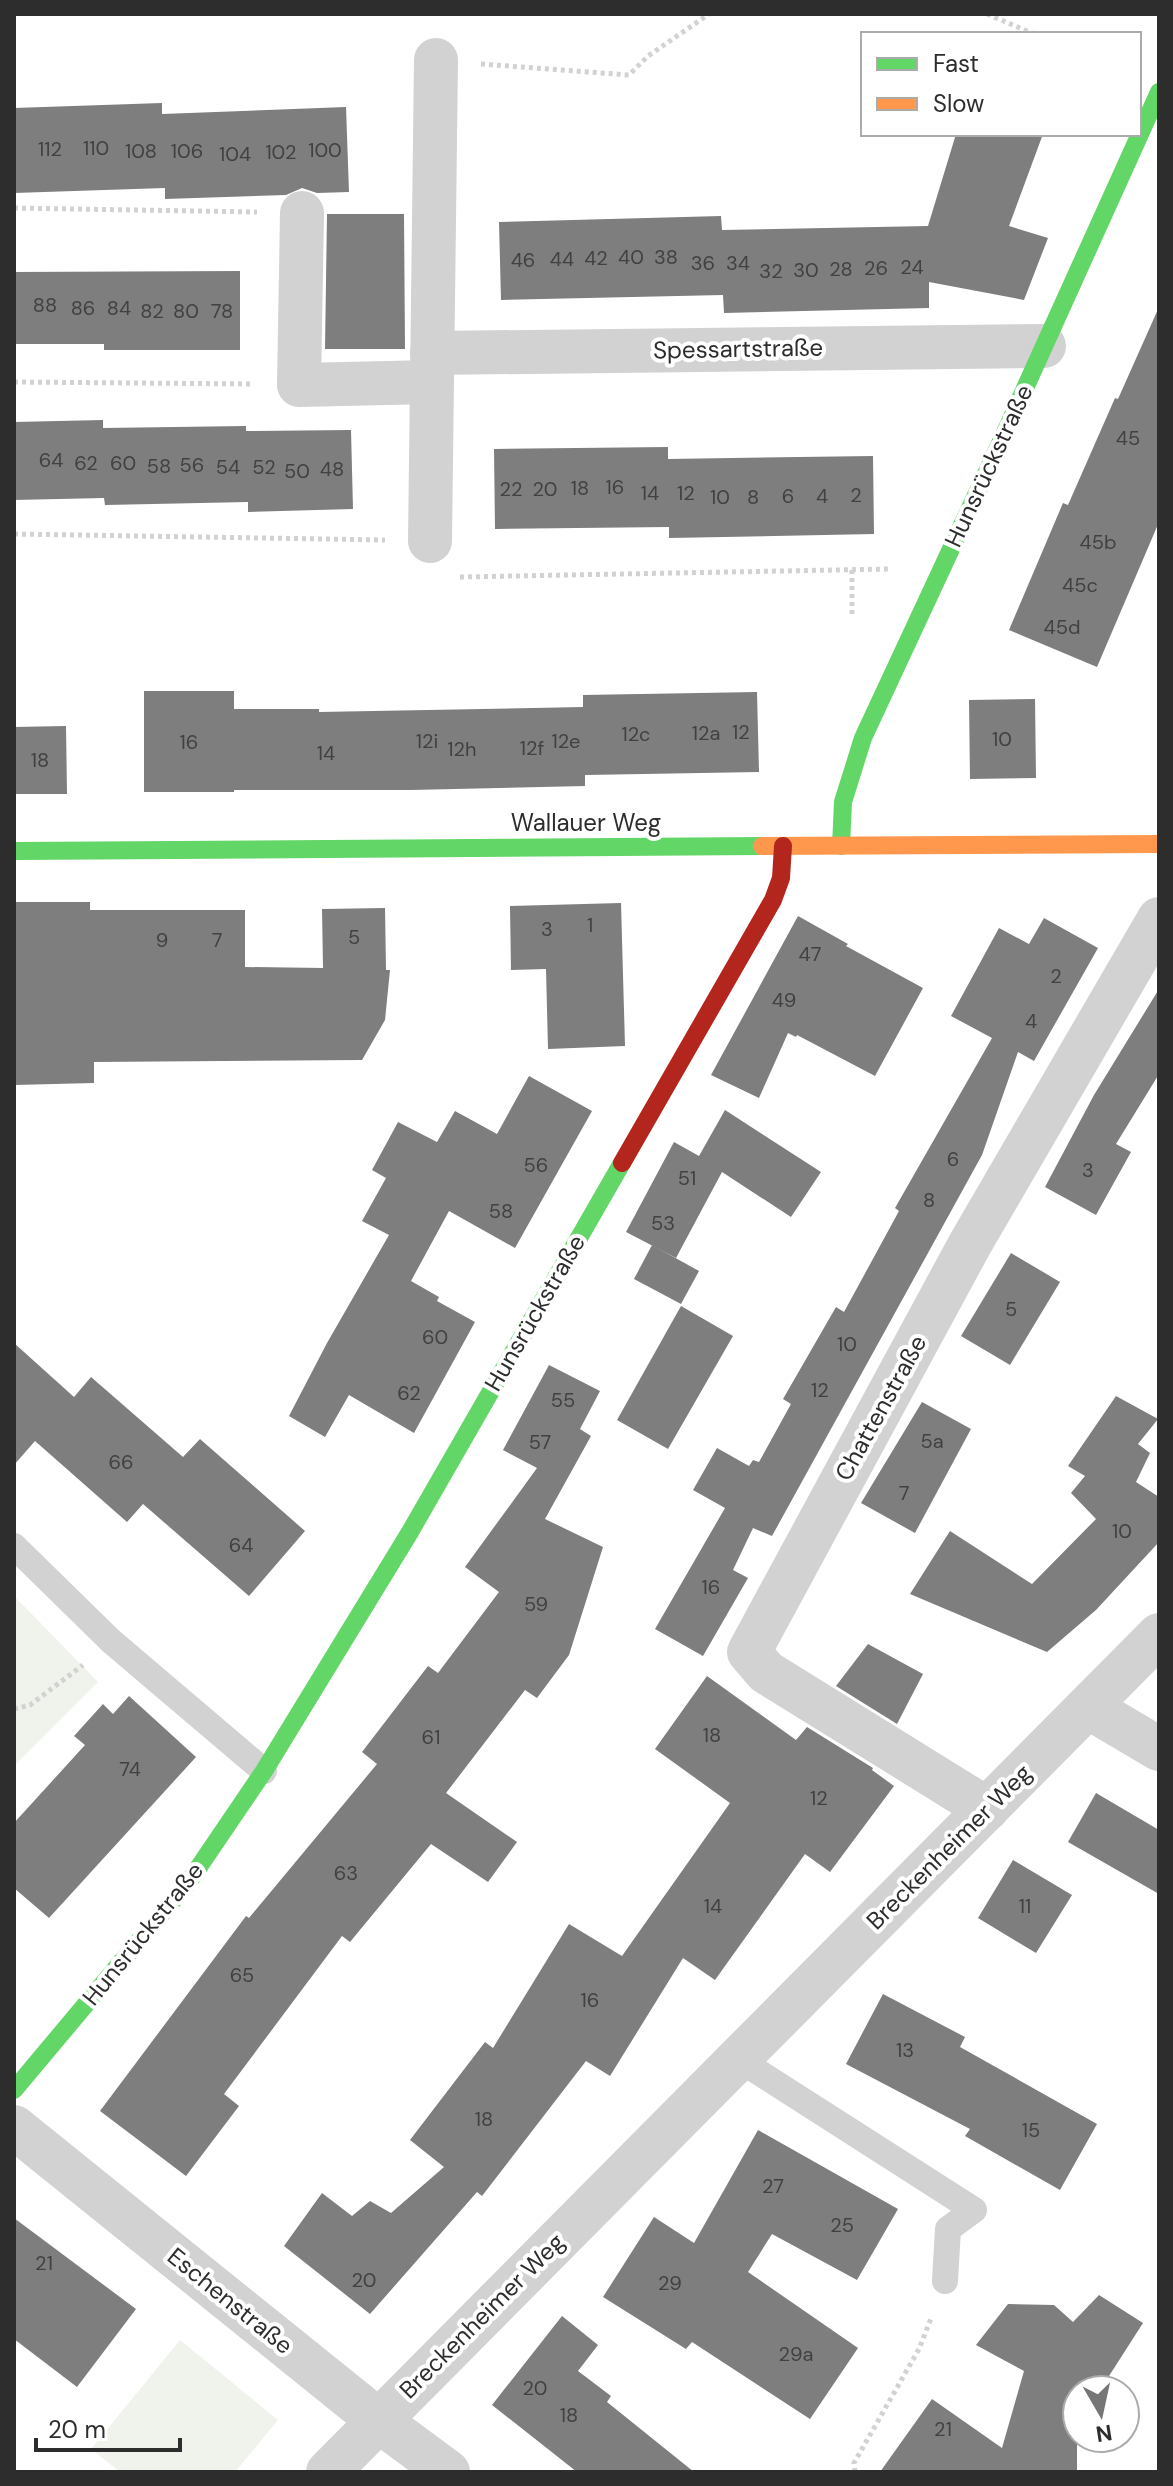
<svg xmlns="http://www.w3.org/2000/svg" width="1173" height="2486" font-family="'DM Sans',sans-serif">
<rect width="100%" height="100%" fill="#fff"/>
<!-- green -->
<g fill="#f0f3ec">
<path d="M14 1596 98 1682 14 1766Z"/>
<path d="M180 2340 278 2420 235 2472H120L91 2449Z"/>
</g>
<!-- building -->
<g fill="#7e7e7e">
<path d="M162 103V114L346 107 349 192 317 193 302 188 286 195 165 199V188L14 193V108Z"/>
<path d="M956 134H1043L1009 226 1048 238 1024 300 929 282V308L724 313 723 295 501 300 499 222 721 216 722 230 928 226Z"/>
<path d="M327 214H404L405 349H325Z"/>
<path d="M240 271V350H104V344H14V272Z"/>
<path d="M1159 307V522L1097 667 1009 630 1063 503 1068 505 1115 398 1118 399Z"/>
<path d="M103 420V428L246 426V431L351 430 353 509 248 512V502L105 505 104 498 14 500V422Z"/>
<path d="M668 447V459L873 456 874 534 669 538V527L495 529 494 449Z"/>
<path d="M144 691H234V709H319V712L583 707V695L757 692 759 772 585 775V786L411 790H234V792H144Z"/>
<path d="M1035 699 1036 778 970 779 969 700Z"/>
<path d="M66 726 67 794H14V727Z"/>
<path d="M14 902H90V910H245V967L323 968 322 909 385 908 386 970H390L385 1020 362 1060 94 1062V1083L14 1085Z"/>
<path d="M621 903 625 1046 548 1049 546 969 511 970 510 906Z"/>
<path d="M798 916 848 944 846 946 923 988 875 1076 797 1035 796 1037 788 1033 759 1098 711 1075Z"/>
<path d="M1044 918 1098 948 1034 1061 1018 1052 982 1155 772 1536 753 1528 733 1570 748 1578 703 1656 655 1629 725 1508 693 1490 717 1448 749 1466 753 1460 759 1462 791 1404 783 1399 836 1307 844 1312 899 1211 895 1208 992 1038 951 1016 999 928 1029 944Z"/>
<path d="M1159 989V1074L1116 1144 1131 1152 1096 1215 1045 1187 1094 1095Z"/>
<path d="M529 1076 592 1111 515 1248 449 1211 411 1281 439 1297 437 1301 475 1322 414 1433 349 1395 325 1437 289 1416 327 1343 389 1235 362 1221 386 1178 372 1170 398 1122 437 1142 455 1111 497 1134Z"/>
<path d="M725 1110 821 1172 791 1217 722 1172 676 1258 626 1232 674 1142 699 1156Z"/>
<path d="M652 1245 699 1271 681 1304 634 1279Z"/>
<path d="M1011 1253 1060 1282 1010 1365 961 1336Z"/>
<path d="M681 1306 733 1336 668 1449 617 1420Z"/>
<path d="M14 1343 74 1397 91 1377 183 1457 200 1439 305 1531 249 1596 143 1504 127 1522 35 1441 14 1465Z"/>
<path d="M549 1365 600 1391 580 1429 591 1436 545 1519 603 1547 569 1655 537 1698 525 1690 446 1793 517 1842 488 1882 431 1844 350 1942 342 1936 224 2094 239 2106 186 2176 100 2111 246 1916 249 1918 377 1764 362 1752 428 1666 438 1673 499 1592 465 1567 537 1468 503 1450Z"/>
<path d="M1116 1396 1158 1419 1138 1444 1150 1453 1136 1482 1159 1497V1542L1096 1610 1047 1652 910 1594 950 1531 1032 1584 1096 1519 1071 1493 1085 1476 1068 1466Z"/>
<path d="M922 1402 971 1429 915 1533 861 1503Z"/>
<path d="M868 1644 923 1674 897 1724 836 1686Z"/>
<path d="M707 1676 796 1740 807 1727 873 1768 872 1770 894 1786 830 1872 805 1854 715 1980 683 1958 610 2076 586 2061 482 2196 477 2192 370 2314 284 2246 322 2193 352 2216 370 2201 391 2213 444 2167 410 2140 485 2042 493 2048 569 1924 622 1956 730 1803 655 1749Z"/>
<path d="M129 1696 196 1757 49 1918 14 1888V1823L85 1745 74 1736 103 1704 113 1714Z"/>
<path d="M1096 1793 1159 1830V1894L1068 1842Z"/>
<path d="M1013 1860 1072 1895 1036 1953 978 1918Z"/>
<path d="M883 1994 965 2037 960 2047 1097 2124 1060 2190 965 2136 970 2129 846 2064Z"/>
<path d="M758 2130 898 2209 857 2280 772 2234 748 2272 858 2348 810 2419 692 2342 686 2349 603 2297 654 2217 694 2243Z"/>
<path d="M14 2218 136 2309 77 2387 14 2339Z"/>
<path d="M1099 2295 1143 2323 1100 2390H1077V2472H880L932 2399 1002 2448 1024 2371 976 2345 1008 2304 1054 2305 1073 2322Z"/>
<path d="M562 2316 598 2345 578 2371 611 2396 607 2402 694 2472H577L492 2405Z"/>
</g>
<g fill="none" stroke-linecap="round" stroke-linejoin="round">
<!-- path -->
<g stroke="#d2d2d2" stroke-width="5" stroke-dasharray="4 4" stroke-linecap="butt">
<path d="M987 14 1034 34"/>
<path d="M481 64 629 75 648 56 709 14"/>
<path d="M14 208 257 212"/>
<path d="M14 382 253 384"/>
<path d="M14 534 385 540"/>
<path d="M852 570V618"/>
<path d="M460 577 889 569"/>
<path d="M14 1709 30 1705 83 1665"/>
<path d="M855 2472 854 2463 919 2349 932 2316"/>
</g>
<!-- lane -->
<g stroke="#d2d2d2" stroke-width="26">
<path d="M14 1546 111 1641 264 1771"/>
<path d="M738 2059 974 2210 948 2229 945 2281"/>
</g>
<!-- street -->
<g stroke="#d2d2d2" stroke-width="44">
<path d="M302 213 299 385 432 382"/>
<path d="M432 353 1044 346"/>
<path d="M430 541 436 60"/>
<path d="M1088 1707 1159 1749"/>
<path d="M987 1809 766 1672 749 1652 970 1244 1159 919"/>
<path d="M14 2127 379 2421 448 2472"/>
<path d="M328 2472 1159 1635"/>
</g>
<!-- fast -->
<g stroke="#63d668" stroke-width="18">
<path d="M841 846 843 802 863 738 998 448 1159 92"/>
<path d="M14 851 762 846"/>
<path d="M14 2090 190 1880 264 1771 410 1532 622 1163"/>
</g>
<!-- slow -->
<path stroke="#ff974d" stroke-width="18" d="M762 846 1159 844"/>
<!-- jam -->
<path stroke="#b3261e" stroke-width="18" d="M622 1163 773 900 781 878 783 846"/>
</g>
<g text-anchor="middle" stroke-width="8" stroke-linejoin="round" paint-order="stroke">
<!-- number labels -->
<g font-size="20" fill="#414141">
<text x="96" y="155">110</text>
<text x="50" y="156">112</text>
<text x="325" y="157">100</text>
<text x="141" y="158">108</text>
<text x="187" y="158">106</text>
<text x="281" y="159">102</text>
<text x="235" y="161">104</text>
<text x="631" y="264">40</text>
<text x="666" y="264">38</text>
<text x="596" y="265">42</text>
<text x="562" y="266">44</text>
<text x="523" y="267">46</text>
<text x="703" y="270">36</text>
<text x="738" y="270">34</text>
<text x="912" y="274">24</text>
<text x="876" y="275">26</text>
<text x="841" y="276">28</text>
<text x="806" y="277">30</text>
<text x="771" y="278">32</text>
<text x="45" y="312">88</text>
<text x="83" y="315">86</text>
<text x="119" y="315">84</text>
<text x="152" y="318">82</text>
<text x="186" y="318">80</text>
<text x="222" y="318">78</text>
<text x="1128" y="445">45</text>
<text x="51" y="467">64</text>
<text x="86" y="470">62</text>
<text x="123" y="470">60</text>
<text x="192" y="472">56</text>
<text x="159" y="473">58</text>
<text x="228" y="474">54</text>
<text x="264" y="474">52</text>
<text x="332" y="476">48</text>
<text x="297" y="478">50</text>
<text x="615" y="494">16</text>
<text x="580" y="495">18</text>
<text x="511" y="496">22</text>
<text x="545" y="496">20</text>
<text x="650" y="500">14</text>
<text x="686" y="500">12</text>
<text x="856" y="502">2</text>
<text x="788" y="503">6</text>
<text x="822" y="503">4</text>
<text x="720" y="504">10</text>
<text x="753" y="504">8</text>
<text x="1098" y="549">45b</text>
<text x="1080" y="592">45c</text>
<text x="1062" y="634">45d</text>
<text x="741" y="739">12</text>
<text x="706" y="740">12a</text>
<text x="636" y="741">12c</text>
<text x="1002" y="746">10</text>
<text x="427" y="748">12i</text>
<text x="566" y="748">12e</text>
<text x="189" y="749">16</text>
<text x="532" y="755">12f</text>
<text x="462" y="756">12h</text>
<text x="326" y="760">14</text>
<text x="40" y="767">18</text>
<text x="590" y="932">1</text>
<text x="547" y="936">3</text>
<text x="354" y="944">5</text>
<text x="162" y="947">9</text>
<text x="217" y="947">7</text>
<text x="810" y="961">47</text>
<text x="1056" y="983">2</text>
<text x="784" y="1007">49</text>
<text x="1031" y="1028">4</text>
<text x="953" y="1166">6</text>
<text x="536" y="1172">56</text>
<text x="1088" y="1177">3</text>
<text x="687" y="1185">51</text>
<text x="929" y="1207">8</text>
<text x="501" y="1218">58</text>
<text x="663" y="1230">53</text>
<text x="1011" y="1316">5</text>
<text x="435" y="1344">60</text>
<text x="847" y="1351">10</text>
<text x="820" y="1397">12</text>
<text x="409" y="1400">62</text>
<text x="563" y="1407">55</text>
<text x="932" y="1448">5a</text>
<text x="540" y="1449">57</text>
<text x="121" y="1469">66</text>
<text x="904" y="1500">7</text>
<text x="1122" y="1538">10</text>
<text x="241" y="1552">64</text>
<text x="711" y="1594">16</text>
<text x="536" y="1611">59</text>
<text x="712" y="1742">18</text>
<text x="431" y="1744">61</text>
<text x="130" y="1776">74</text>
<text x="819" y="1805">12</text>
<text x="346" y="1880">63</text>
<text x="713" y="1913">14</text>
<text x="1025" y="1913">11</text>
<text x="242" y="1982">65</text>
<text x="590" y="2007">16</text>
<text x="905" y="2057">13</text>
<text x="484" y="2126">18</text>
<text x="1031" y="2137">15</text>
<text x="773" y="2193">27</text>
<text x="842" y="2232">25</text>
<text x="44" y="2270">21</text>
<text x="364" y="2287">20</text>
<text x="670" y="2290">29</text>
<text x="796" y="2361">29a</text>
<text x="535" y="2395">20</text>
<text x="569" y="2422">18</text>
<text x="943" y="2436">21</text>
</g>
<!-- street labels -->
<g font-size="24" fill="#2d2d2d" stroke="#fff">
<text transform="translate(738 349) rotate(-1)" y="8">Spessartstraße</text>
<text transform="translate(989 466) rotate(-65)" y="8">Hunsrückstraße</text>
<text x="586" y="831">Wallauer Weg</text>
<text transform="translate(535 1313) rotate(-60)" y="8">Hunsrückstraße</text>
<text transform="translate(881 1408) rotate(-61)" y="8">Chattenstraße</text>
<text transform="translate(949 1847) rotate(-45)" y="8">Breckenheimer Weg</text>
<text transform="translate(143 1934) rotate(-51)" y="8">Hunsrückstraße</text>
<text transform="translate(230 2301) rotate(39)" y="8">Eschenstraße</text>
<text transform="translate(482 2316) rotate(-45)" y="8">Breckenheimer Weg</text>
</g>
</g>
<!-- border -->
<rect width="1173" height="2486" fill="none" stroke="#2d2d2d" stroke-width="32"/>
<!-- legend -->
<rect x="861" y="32" width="280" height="104" fill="#ffffff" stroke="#ababab" stroke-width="2"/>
<rect x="877" y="58" width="40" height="12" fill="#63d668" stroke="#ababab" stroke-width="2"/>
<text x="933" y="72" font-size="24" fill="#2d2d2d">Fast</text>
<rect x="877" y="98" width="40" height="12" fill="#ff974d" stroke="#ababab" stroke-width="2"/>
<text x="933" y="112" font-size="24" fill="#2d2d2d">Slow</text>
<!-- north arrow -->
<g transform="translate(1101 2414) rotate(171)"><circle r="38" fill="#ffffff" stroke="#ababab" stroke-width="2"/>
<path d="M0-6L14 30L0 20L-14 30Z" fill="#767676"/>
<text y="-12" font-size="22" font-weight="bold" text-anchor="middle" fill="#2d2d2d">N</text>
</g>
<!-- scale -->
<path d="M36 2438v12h144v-12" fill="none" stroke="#2d2d2d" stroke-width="4"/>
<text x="48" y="2438" font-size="24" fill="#2d2d2d" stroke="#ffffff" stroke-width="6" paint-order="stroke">20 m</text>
</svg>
